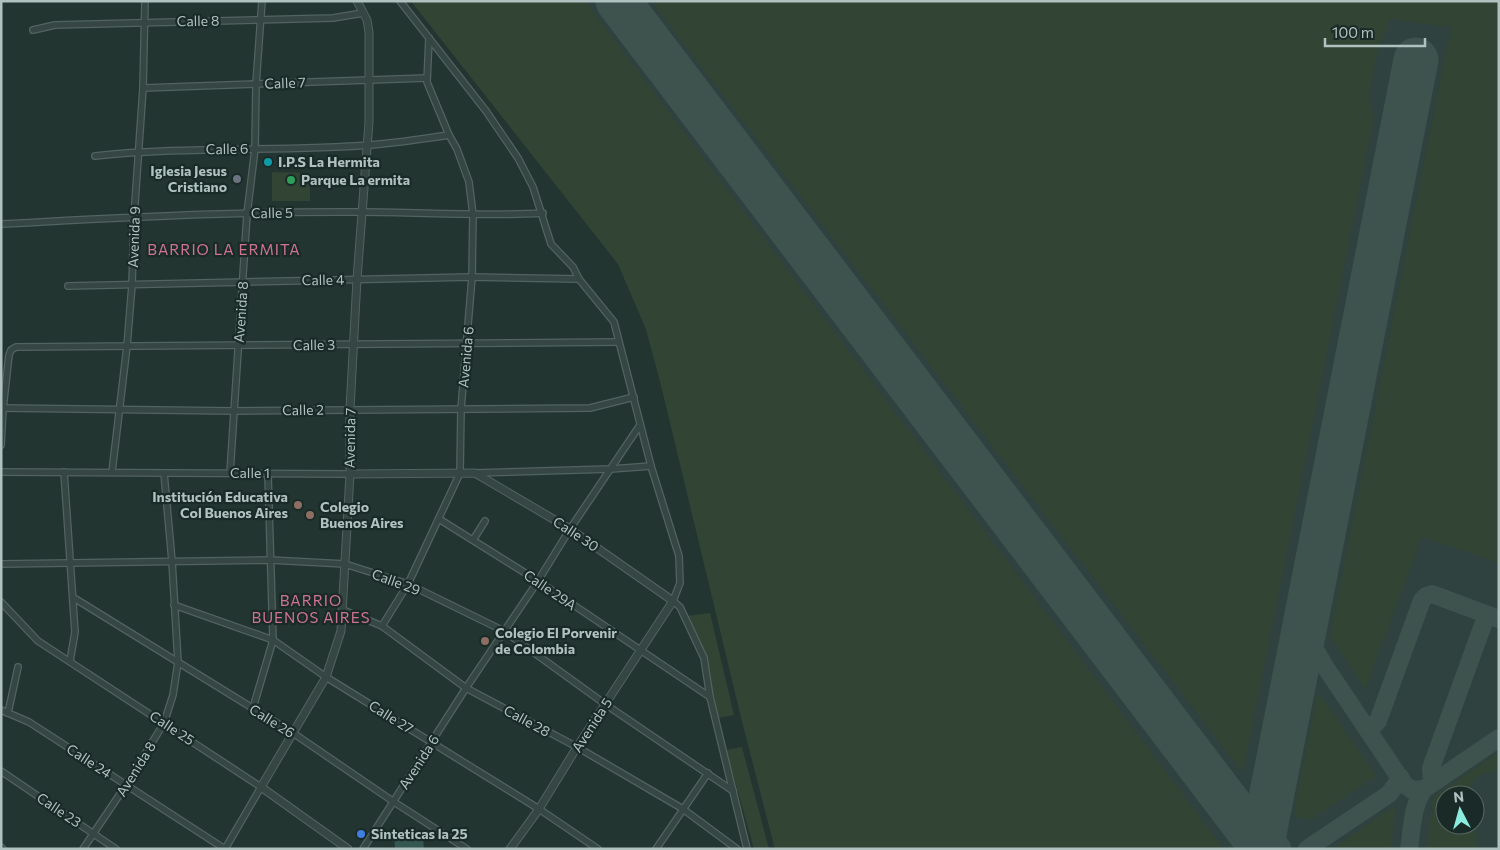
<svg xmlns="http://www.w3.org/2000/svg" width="1500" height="850" font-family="Commissioner,sans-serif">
<rect width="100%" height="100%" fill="#223531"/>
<!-- airport -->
<path fill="#2f423f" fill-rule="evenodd" d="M411 1H1499V849H775L742 721 661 385 646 329 618 264ZM1445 795H1475V825H1445Z"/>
<!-- green -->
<g fill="#324434">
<path d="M411 1H585L1224 849H775L742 721 661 385 646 329 618 264Z"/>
<path d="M651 1H1499V563L1422 537 1365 690 1330 635 1451 27 1389 19 1375 61 1372 76 1369 102 1374 117 1243 773Z"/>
<path d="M272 172 310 173V201H272Z"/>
<path d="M710 613 734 715 718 718 704 658 687 616Z"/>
<path d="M1319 693 1376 776 1313 818C1305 820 1301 820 1294 815L1295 806 1317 696Z"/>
<path d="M742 747 769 849H754L726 750Z"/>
<path d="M1499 752V769C1493 773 1489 771 1482 774 1474 777 1469 787 1469 795H1445V825H1475L1479 849H1426L1433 797Z"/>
<path d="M1396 805 1391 849H1331Z"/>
</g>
<!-- water -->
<path fill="#355751" d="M416 830 420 838H423L424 849H395L394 833Z"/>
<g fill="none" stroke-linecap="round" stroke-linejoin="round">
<!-- taxiway -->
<g stroke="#3e524e" stroke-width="18">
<path d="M1304 630 1324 665 1404 784 1412 790 1424 789"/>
<path d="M1297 667C1306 658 1314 658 1324 665"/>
<path d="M1363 723C1368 727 1374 727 1378 721L1422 600 1426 596 1432 594 1499 619"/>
<path d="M1432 783 1431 768 1484 622 1488 618 1493 617"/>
<path d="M1268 817 1270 830 1282 847"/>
<path d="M1245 825 1279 849"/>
<path d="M1307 849 1389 794 1401 778"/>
<path d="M1409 849C1412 829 1412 806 1424 789L1499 738"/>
</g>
<!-- runway -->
<g stroke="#3e524e" stroke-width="45">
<path d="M618 1 1263 849"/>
<path d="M1261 849 1416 60"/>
</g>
<!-- minor casing -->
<g stroke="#526361" stroke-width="8">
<g id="minor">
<path d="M400 1 486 111 518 158 533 187 551 244 573 267 579 279 614 322 651 466 679 556 680 583 673 601 680 607 704 658 710 697 747 849"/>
<path d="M33 30 55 25 333 18 363 13"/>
<path d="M143 88 427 78"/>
<path d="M95 156C186 146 278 152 370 145 396 143 423 139 449 135"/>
<path d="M1 224C121 218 241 211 361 212 422 212 482 217 543 213"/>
<path d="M68 286 472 277 579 279"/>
<path d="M1 408 234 411 590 408 634 397"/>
<path d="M1 445 3 409 9 355 11 350 16 347 618 342"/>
<path d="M1 472 350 474"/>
<path d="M64 472 75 632 70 661"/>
<path d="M112 472 127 346 132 285 134 217 143 88 145 1"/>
<path d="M230 473 247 214 255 149 256 84 262 1"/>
<path d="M475 473 611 469 651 466"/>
<path d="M439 519 538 581 710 697"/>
<path d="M473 540 485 521"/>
<path d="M1 564 270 560 345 564 408 584 504 631 605 704 733 791"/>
<path d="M74 598 293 733 394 802 467 849"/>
<path d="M1 602 38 641 261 787 225 849"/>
<path d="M174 605 273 640 326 677 539 809 598 849"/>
<path d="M343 610 382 626 466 688 577 747 683 809 737 849"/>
<path d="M382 626 408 584 460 473 461 409 472 277 473 215 469 182 457 149 449 135 427 82 429 38"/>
<path d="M253 708 273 640 268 474"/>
<path d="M1 710 29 722 225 849"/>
<path d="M8 713 18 667"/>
<path d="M1 771 116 849"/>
<path d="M1 847 3 849"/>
<path d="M83 849 126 785 164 723 173 695 178 662 172 561 164 473"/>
<path d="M363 849 466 688 538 581 570 529 640 425"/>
<path d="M656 849 708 773"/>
</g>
</g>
<!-- tertiary casing -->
<g stroke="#526361" stroke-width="9">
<g id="tertiary">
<path d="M350 474 475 473 570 529 673 601 577 747 539 809 510 849"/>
<path d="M348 849 261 787 326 677 341 631 350 474V409L357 279 369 122V32L367 20 357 1"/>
</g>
</g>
<!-- minor -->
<use href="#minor" stroke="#354643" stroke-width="5.5"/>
<!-- tertiary -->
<use href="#tertiary" stroke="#354643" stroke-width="7"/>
</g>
<!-- markers -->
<circle fill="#0f9aa8" stroke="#1a2a27" stroke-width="2" cx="268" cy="162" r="5"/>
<circle fill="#6b7280" stroke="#1a2a27" stroke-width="2" cx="237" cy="179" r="5"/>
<circle fill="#2e9e5b" stroke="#1a2a27" stroke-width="2" cx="291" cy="180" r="5"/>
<g fill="#8d6e63" stroke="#1a2a27" stroke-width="2">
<circle cx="298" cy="505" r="5"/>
<circle cx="310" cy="515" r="5"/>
<circle cx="485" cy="641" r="5"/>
</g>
<circle fill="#3f7fe0" stroke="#1a2a27" stroke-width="2" cx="361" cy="834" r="5"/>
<g text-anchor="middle" stroke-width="4.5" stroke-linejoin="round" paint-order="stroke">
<!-- street labels -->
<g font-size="14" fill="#afc2c0" stroke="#1a2a27">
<text transform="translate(198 21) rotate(-1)" y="5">Calle 8</text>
<text transform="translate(285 83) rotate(-2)" y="5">Calle 7</text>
<text transform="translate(227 149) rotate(-1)" y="5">Calle 6</text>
<text transform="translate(272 213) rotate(-1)" y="5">Calle 5</text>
<text transform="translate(134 237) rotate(-88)" y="5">Avenida 9</text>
<text transform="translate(323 280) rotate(-1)" y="5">Calle 4</text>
<text transform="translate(241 312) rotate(-86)" y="5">Avenida 8</text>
<text transform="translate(314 345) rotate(-1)" y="5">Calle 3</text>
<text transform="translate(466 357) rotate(-85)" y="5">Avenida 6</text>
<text transform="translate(303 410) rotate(-1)" y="5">Calle 2</text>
<text transform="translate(350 438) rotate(-89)" y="5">Avenida 7</text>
<text x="250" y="478">Calle 1</text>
<text transform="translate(576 534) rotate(33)" y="5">Calle 30</text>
<text transform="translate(396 582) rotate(20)" y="5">Calle 29</text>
<text transform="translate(550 590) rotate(34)" y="5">Calle 29A</text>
<text transform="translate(391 717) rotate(32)" y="5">Calle 27</text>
<text transform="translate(272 721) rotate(32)" y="5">Calle 26</text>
<text transform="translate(527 721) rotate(28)" y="5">Calle 28</text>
<text transform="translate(592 725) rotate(-57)" y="5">Avenida 5</text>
<text transform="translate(172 728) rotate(33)" y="5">Calle 25</text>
<text transform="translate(89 761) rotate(33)" y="5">Calle 24</text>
<text transform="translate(419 762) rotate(-57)" y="5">Avenida 6</text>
<text transform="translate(136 769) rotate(-58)" y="5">Avenida 8</text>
<text transform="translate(59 810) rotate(34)" y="5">Calle 23</text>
</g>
<!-- poi labels -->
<g font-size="14" font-weight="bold" fill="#afc2c0" stroke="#1a2a27" text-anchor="start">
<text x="278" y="167">I.P.S La Hermita</text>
<text x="227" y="176" text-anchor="end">Iglesia Jesus<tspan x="227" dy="16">Cristiano</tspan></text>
<text x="301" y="185">Parque La ermita</text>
<text x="288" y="502" text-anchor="end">Institución Educativa<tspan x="288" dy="16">Col Buenos Aires</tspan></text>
<text x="320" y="512">Colegio<tspan x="320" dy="16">Buenos Aires</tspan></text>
<text x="495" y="638">Colegio El Porvenir<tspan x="495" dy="16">de Colombia</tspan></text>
<text x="371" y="839">Sinteticas la 25</text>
</g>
<!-- neighbourhood labels -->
<g font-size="15" letter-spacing="1" fill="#ce7491" stroke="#1a2a27">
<text x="224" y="255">BARRIO LA ERMITA</text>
<text x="311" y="606">BARRIO<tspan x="311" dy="17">BUENOS AIRES</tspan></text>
</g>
</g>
<!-- border -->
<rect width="1500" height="850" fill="none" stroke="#afc2c0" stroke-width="5"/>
<!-- north arrow -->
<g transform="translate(1460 810) rotate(354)"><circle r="24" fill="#1a2a27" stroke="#566764"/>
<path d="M0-4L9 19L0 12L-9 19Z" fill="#8aeddf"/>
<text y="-8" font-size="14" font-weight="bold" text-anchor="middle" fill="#afc2c0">N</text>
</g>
<!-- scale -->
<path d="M1325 38v8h100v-8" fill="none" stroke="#afc2c0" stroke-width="2.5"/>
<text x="1332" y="38" font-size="15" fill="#afc2c0" stroke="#1a2a27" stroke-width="4" paint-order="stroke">100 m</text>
</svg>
